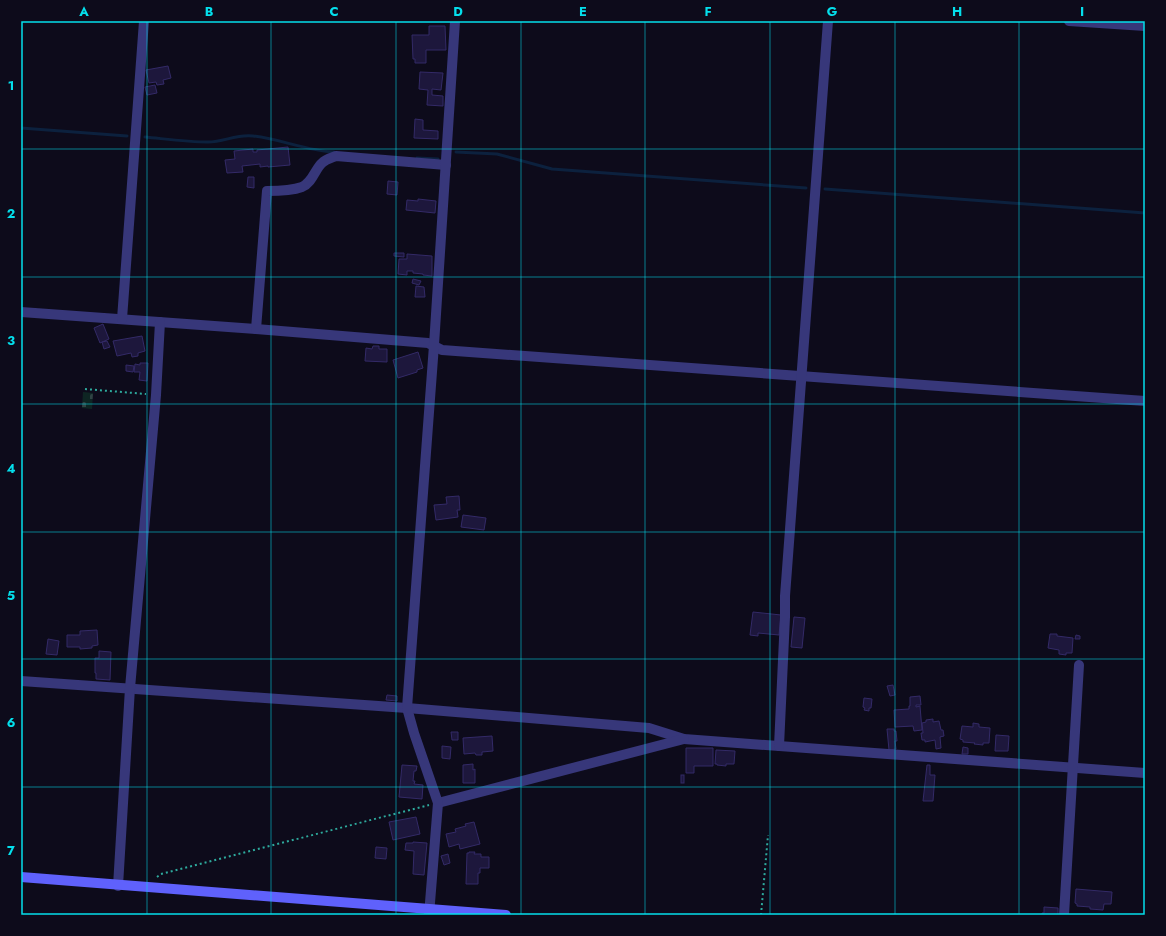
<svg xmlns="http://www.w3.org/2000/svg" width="1166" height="936" font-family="Jost,sans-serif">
<defs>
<pattern id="cemetery-stones" width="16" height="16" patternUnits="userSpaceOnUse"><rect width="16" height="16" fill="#0e2523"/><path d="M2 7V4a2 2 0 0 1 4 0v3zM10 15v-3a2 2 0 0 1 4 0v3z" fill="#304344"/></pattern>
</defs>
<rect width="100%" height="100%" fill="#0d0b1b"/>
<!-- cemetery -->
<path fill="url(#cemetery-stones)" d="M83 392 93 393 92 409 82 408Z"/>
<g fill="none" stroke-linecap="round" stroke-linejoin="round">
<!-- stream -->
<g stroke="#0c213e" stroke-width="3">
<path d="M21 128 127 136"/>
<path d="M145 137C166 139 187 142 208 142 224 142 236 134 253 136 281 139 307 151 334 152"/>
<path d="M456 152 497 154 552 169 806 188"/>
<path d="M417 158 438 159"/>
<path d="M825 189 1145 213"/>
</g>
</g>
<!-- building -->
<g fill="#1d173c" stroke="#332a67">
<path d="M429 26H445L446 50H426V63H415V59H413L412 35H429Z"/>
<path d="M168 66 171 78 163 80 164 84 157 85 156 82 149 83 146 70Z"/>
<path d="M420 72 443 73 441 90 432 89V95L443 96V106L427 105 428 90 419 89Z"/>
<path d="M155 85 157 93 147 95 145 87Z"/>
<path d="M415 119 423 120V130L438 131V139L414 138Z"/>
<path d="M288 147 290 165 268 167V166L260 167V164L242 166 243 172 227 173 225 160 235 159 234 151 253 149V152H257V150Z"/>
<path d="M248 177H254V188L247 187Z"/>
<path d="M388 181 398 182 397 195 387 194Z"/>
<path d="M418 199 436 201 435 213 406 210 407 200 418 201Z"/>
<path d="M394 253H404V257L394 256Z"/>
<path d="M407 254 432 256V276L423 275V274L413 273V271H407V275L398 274 399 259H407Z"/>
<path d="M413 279 421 281 419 285 412 283Z"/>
<path d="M416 286 424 287 425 297H415Z"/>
<path d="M103 324 109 339 100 343 94 328Z"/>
<path d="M142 336 145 351 138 353V356L132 357 131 353 117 356 113 341Z"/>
<path d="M107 341 110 347 104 349 102 342Z"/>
<path d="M373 346H379V349H387V362L365 361 366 348 372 349Z"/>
<path d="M418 352 423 368 417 370V372L398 378 393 360Z"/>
<path d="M140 363H148L147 381 139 380 140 372H134L135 364 140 365Z"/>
<path d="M126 365 134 366 133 372 126 371Z"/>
<path d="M459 496 460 510H457L458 517 436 520 434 505 447 504 446 497Z"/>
<path d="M463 515 486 518 484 530 461 527Z"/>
<path d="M753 612 781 615 779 635 758 633V636L750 635Z"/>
<path d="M794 617 805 618 802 648 791 647Z"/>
<path d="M97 630 98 645 92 646V648L80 649V647H67V635H80V631Z"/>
<path d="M1050 634H1057V636L1073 638 1072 653H1066V655L1059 654V650L1048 648Z"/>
<path d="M1076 635 1080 636V639H1075Z"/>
<path d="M48 639 59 641 57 655 46 654Z"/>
<path d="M99 651 111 652 110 680 96 679V673H95V658H99Z"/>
<path d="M893 685 895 695 890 696 887 686Z"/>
<path d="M387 695 397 696V701L386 700Z"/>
<path d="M920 696 921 705H916V707L920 706 922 730 914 731 913 726 895 727 894 710 909 709V706H910V697Z"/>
<path d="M864 698 872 699 871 708H869V711L864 710 865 708 863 707Z"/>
<path d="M933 719V722L939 721 941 730H943L944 736 940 737 941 748 936 749 935 740 925 742V740H922L921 733H923L922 723 926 722V720Z"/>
<path d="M973 723 979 724V727L990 728 989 743H983V745L974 744 975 743 963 742V740L960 739 962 726 973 727Z"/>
<path d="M887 729H894V731H896L897 741H895L896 749 889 750Z"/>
<path d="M451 732H458V740H452Z"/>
<path d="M996 735 1009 736 1008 751H995Z"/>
<path d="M492 736 493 751 482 752V755H476L475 753 464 754 463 738Z"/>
<path d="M442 746 451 747 450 759 442 758Z"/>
<path d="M963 747 968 748V754H962Z"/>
<path d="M686 748H713V766H694V773H686Z"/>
<path d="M716 750 735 751 734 764H726V766L717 765V764H715Z"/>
<path d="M473 764V770L475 769V783H463V765Z"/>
<path d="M402 765 417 766 416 771H414L413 781H415L414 784 423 785 422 799 399 797Z"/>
<path d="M927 765H930V775H935L933 801H923Z"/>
<rect x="681" y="775" width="3" height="8"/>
<path d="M416 817 420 834 393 840 389 822Z"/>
<path d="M474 822 480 844 460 849 459 844 449 847 446 834 456 832 455 829 466 826 465 824Z"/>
<path d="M413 842 427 843 424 875 413 874 414 851 405 850 406 843H413Z"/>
<path d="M376 847 387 848 386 859 375 858Z"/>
<path d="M469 852H475L474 854H481V857H489V868H480V873H478V884H466L467 853H469Z"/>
<path d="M448 854 450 863 444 865 441 856Z"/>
<path d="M1076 889 1112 892 1111 904H1104L1103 910 1090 909V907L1077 906V904L1075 903Z"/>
<path d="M1044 907 1058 908V915H1042V913H1044Z"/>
</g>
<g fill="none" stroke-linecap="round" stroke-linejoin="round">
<!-- path -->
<g stroke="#2eaa9d" stroke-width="2" stroke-dasharray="2 3" stroke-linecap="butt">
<path d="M85 389 146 394"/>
<path d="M157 877 161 874 429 805"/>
<path d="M761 915 768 835"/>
</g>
<!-- street -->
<g stroke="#37377a" stroke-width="10">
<path d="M1069 21 1145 26"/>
<path d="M21 312 256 329 428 343 442 350 1145 401"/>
<path d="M122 319 144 21"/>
<path d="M256 329 267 191C278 191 291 191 302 187 313 182 315 169 322 163 326 159 331 158 336 156L446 165"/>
<path d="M21 681 407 708 649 728 684 739 1145 773"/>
<path d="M779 746 785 617V596L828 21"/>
<path d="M438 803 684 739"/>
<path d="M118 886 130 688 156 395 160 322"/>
<path d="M429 915 438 803 414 733 407 708 434 345 455 21"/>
<path d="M1064 915 1079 665"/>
</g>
<!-- secondary -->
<path stroke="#5f61fc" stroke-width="10" d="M21 877 506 915"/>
</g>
<!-- grid -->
<path fill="none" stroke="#04dfec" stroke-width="1" stroke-opacity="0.55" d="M147 21V915M271 21V915M396 21V915M521 21V915M645 21V915M770 21V915M895 21V915M1019 21V915M21 149H1145M21 277H1145M21 404H1145M21 532H1145M21 659H1145M21 787H1145"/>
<!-- border -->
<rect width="1166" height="936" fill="none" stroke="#0d0b1b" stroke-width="44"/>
<rect x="22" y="22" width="1122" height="892" fill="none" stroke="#04dfec" stroke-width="1.5"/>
<g font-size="13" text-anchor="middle" font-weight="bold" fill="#04dfec">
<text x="84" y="16">A</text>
<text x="209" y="16">B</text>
<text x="334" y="16">C</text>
<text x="458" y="16">D</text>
<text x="583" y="16">E</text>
<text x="708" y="16">F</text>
<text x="832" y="16">G</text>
<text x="957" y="16">H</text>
<text x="1082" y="16">I</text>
<text x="11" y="90">1</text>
<text x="11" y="218">2</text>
<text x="11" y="345">3</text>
<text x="11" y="473">4</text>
<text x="11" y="600">5</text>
<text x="11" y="727">6</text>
<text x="11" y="855">7</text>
</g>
</svg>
